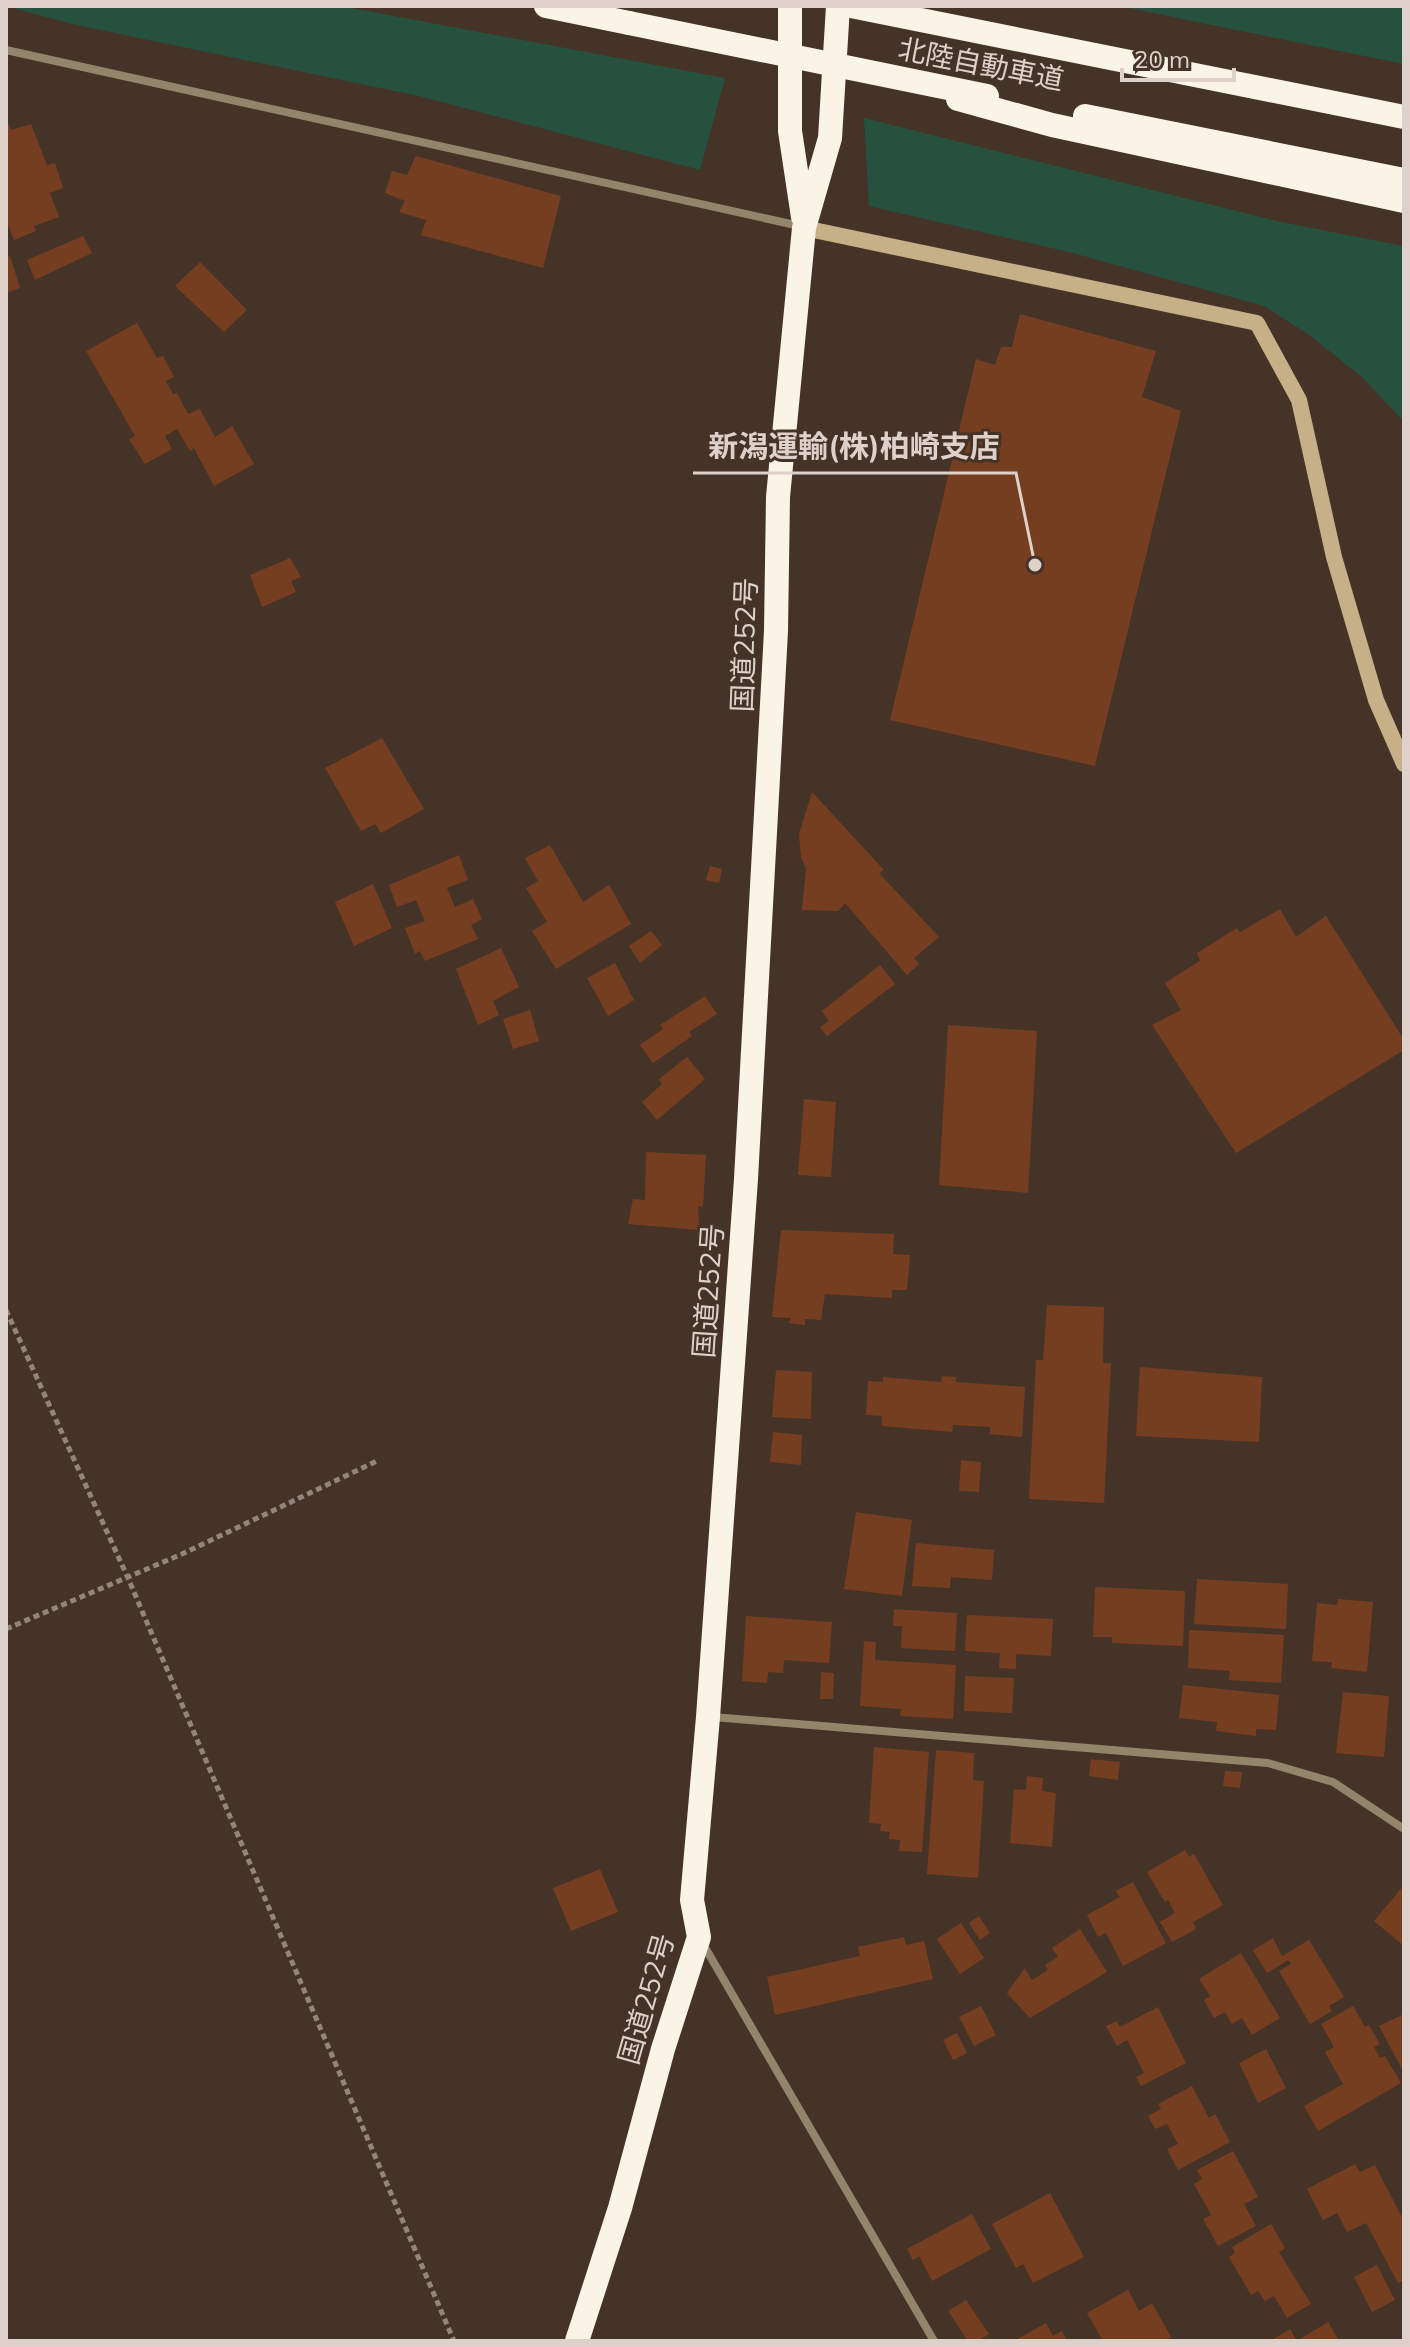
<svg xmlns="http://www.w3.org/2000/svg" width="1410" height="2347" font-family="Mulish,'Noto Sans JP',sans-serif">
<rect width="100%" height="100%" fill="#463328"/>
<!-- green -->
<g fill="#26513f">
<path d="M6 6H341L725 78 700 170 419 96 72 24Z"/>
<path d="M1119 6H1404V64Z"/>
<path d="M864 118 1281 222 1404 246V422L1362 377 1308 334 1264 306 1073 253 869 206Z"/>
</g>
<!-- building -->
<g fill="#763e20">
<path d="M6 118 11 130 31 124 47 165 55 163 63 188 50 193 59 217 34 226 36 231 14 240 6 220Z"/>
<path d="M416 156 561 196 543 268 421 235 426 220 399 212 405 201 385 193 392 171 407 175Z"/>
<path d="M83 236 92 253 35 280 27 260Z"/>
<path d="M10 256 20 288 6 293V257Z"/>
<path d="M200 262 247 310 224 332 175 286Z"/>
<path d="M1020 314 1156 351 1142 397 1181 411 1095 766 890 720 976 359 995 365 1001 347H1012Z"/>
<path d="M137 323 157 358 163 356 174 377 166 381 173 394 177 393 188 414 200 409 215 437 232 426 254 464 214 486 194 448 190 451 177 429 165 436 172 449 145 464 129 439 135 436 86 351Z"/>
<path d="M290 558 301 577 291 581 296 592 262 607 250 575Z"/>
<path d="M382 738 424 809 381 833 375 824 361 831 325 768Z"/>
<path d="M812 792 884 870 879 873 939 937 914 958 919 964 907 975 845 903 838 911 802 910 806 868 801 857 799 834Z"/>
<path d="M550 845 583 902 609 885 631 924 556 969 532 931 547 922 526 888 538 881 525 858Z"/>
<path d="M459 855 468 880 447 888 455 907 473 899 482 919 471 925 478 939 425 961 420 951 415 954 405 928 425 921 416 900 397 907 389 885Z"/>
<path d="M710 866 722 869 719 883 706 880Z"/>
<path d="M373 884 392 928 354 946 335 902Z"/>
<path d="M1280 909 1296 937 1326 916 1404 1040V1050L1236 1153 1152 1025 1181 1010 1165 983 1200 961 1197 953 1237 928 1240 932Z"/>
<path d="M651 931 662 945 640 963 629 946Z"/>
<path d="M501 948 519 987 493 1001 499 1015 478 1025 456 969Z"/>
<path d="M615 963 634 1000 608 1016 587 978Z"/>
<path d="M880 965 895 984 827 1036 820 1027 829 1021 822 1011Z"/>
<path d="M705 996 717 1014 689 1032 692 1036 653 1063 640 1045 663 1029 660 1025Z"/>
<path d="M530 1010 539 1041 513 1049 503 1019Z"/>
<path d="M948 1025 1037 1031 1028 1193 939 1185Z"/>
<path d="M687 1057 705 1079 657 1120 642 1102 662 1084 659 1079Z"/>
<path d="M804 1099 836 1102 831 1177 798 1175Z"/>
<path d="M646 1152 706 1155 703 1207 698 1206 699 1230 628 1224 633 1199 645 1200Z"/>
<path d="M781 1230 894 1234 893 1254 910 1255 907 1290H892V1298L825 1294 821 1320 805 1319V1325L789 1323 791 1318 772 1317Z"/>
<path d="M1047 1305 1104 1307 1103 1363H1111L1104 1503 1029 1499 1036 1360H1043Z"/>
<path d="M1140 1367 1262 1377 1259 1442 1136 1436Z"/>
<path d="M776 1370 812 1372 811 1419 772 1417Z"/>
<path d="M942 1376 956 1377V1382L1025 1387 1022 1437 990 1434V1427L953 1425 952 1432 882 1426V1416L866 1415 868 1381 883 1382V1377L941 1382Z"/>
<path d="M773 1432 802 1435 801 1465 770 1462Z"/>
<path d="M961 1460 981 1462 979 1492 959 1491Z"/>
<path d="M856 1512 912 1520 902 1596 844 1589Z"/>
<path d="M916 1543 994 1550 992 1580 951 1577 950 1588 912 1586Z"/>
<path d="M1197 1579 1288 1584 1286 1629 1194 1624Z"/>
<path d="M1095 1587 1185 1591 1183 1646 1112 1643V1637H1093Z"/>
<path d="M1338 1599 1373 1602 1367 1672 1331 1668 1332 1662 1312 1661 1317 1603 1337 1605Z"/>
<path d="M894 1609 957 1613 955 1651 901 1648 902 1626H893Z"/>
<path d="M967 1615 1053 1619 1051 1656 1016 1654V1669L999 1668 1000 1653 965 1651Z"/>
<path d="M746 1616 832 1622 829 1663 784 1660 783 1673 768 1672 767 1683 742 1681Z"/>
<path d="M1189 1630 1284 1635 1281 1683 1229 1680 1230 1671 1188 1668Z"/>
<path d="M864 1641 876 1642 875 1660 956 1665 953 1719 900 1716 901 1709 860 1706Z"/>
<path d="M821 1672 834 1673 833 1699H820Z"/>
<path d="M965 1676 1014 1678 1012 1713 964 1711Z"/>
<path d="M1183 1685 1279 1695 1276 1730 1256 1729V1736L1216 1731 1217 1722 1179 1718Z"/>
<path d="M1343 1692 1389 1696 1384 1757 1336 1753Z"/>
<path d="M874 1747 929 1752 922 1852 899 1851 900 1840 889 1839 890 1832 880 1831 881 1824 869 1823Z"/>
<path d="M936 1750 974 1753 973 1780 984 1781 978 1878 927 1874Z"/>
<path d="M1091 1759 1120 1762 1118 1780 1089 1776Z"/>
<path d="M1225 1771 1242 1772 1240 1788 1223 1786Z"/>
<path d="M1027 1776 1043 1778 1042 1791 1056 1793 1052 1847 1010 1843 1014 1789 1026 1790Z"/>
<path d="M1185 1850 1189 1857 1194 1854 1223 1905 1193 1922 1196 1929 1172 1942 1160 1922 1175 1913 1168 1900 1165 1902 1147 1872Z"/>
<path d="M600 1869 618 1912 571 1931 553 1888Z"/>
<path d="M1133 1882 1166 1943 1123 1966 1106 1933 1098 1937 1087 1915 1120 1897 1116 1891Z"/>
<path d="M1404 1885V1946L1374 1921Z"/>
<path d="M979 1916 990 1933 980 1940 969 1923Z"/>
<path d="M961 1923 984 1958 960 1974 937 1939Z"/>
<path d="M1080 1929 1107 1972 1030 2018 1007 1993 1025 1968 1032 1980 1048 1970 1045 1965 1058 1957 1052 1948Z"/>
<path d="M904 1937 906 1945 924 1941 933 1979 775 2015 767 1977 860 1956 858 1947Z"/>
<path d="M1273 1938 1282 1956 1309 1940 1344 1997 1329 2006 1332 2011 1310 2024 1279 1971 1291 1964 1288 1960 1267 1973 1253 1950Z"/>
<path d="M1241 1953 1280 2018 1252 2035 1242 2018 1232 2024 1225 2012 1214 2018 1204 2000 1210 1996 1199 1979Z"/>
<path d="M981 2006 996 2035 974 2046 959 2017Z"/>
<path d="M1353 2006 1365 2027 1369 2025 1380 2044 1374 2047 1380 2058 1385 2056 1401 2083 1318 2131 1304 2106 1343 2084 1325 2052 1334 2047 1321 2024Z"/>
<path d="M1158 2007 1186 2063 1141 2086 1136 2077 1144 2073 1127 2040 1117 2046 1106 2026 1117 2021 1120 2027Z"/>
<path d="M1402 2015 1404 2018V2073L1379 2026Z"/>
<path d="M957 2033 967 2053 953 2060 943 2040Z"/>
<path d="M1266 2049 1286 2088 1258 2103 1239 2063Z"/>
<path d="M1192 2086 1209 2118 1215 2114 1230 2142 1178 2170 1167 2149 1178 2144 1167 2124 1155 2129 1148 2116 1161 2109 1158 2104Z"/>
<path d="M1233 2151 1258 2197 1244 2204 1256 2226 1218 2246 1203 2219 1211 2215 1194 2184 1202 2179 1197 2170Z"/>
<path d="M1355 2164 1360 2172 1375 2165 1404 2221V2280L1398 2283 1366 2223 1347 2232 1337 2213 1323 2220 1307 2189Z"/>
<path d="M1050 2193 1084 2257 1033 2283 1023 2264 1016 2268 992 2224Z"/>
<path d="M972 2214 991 2249 932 2281 919 2256 913 2260 907 2249Z"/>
<path d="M1271 2224 1285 2248 1279 2252 1311 2304 1287 2318 1274 2296 1265 2301 1258 2291 1251 2295 1229 2257 1235 2253 1232 2247Z"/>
<path d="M1377 2265 1395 2300 1372 2312 1354 2277Z"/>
<path d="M1128 2290 1139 2311 1152 2303 1171 2337 1165 2341H1103L1087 2313Z"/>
<path d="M966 2300 989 2334 978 2341H968L948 2311Z"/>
<path d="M1328 2322 1339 2341H1270L1290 2329 1297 2341Z"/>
<path d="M1046 2323 1053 2336 1062 2331 1067 2341H1014Z"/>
</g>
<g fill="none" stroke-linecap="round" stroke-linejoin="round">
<!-- path -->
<g stroke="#94857c" stroke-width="5" stroke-dasharray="6 4" stroke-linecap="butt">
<path d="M6 1310 128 1578 454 2341"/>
<path d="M6 1629 182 1554 379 1460"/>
</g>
<!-- street -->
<g stroke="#93856c" stroke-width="8">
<path d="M6 50 800 226"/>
<path d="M713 1717 1268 1763 1333 1782 1404 1829"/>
<path d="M703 1944 934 2341"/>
</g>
<!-- secondary -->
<path stroke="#c6b087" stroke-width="16" d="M804 228 1257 323 1299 400 1334 557 1376 700 1404 764"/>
<!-- highway -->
<g stroke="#faf4e7" stroke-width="24">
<path d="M546 6 629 23"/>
<path d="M790 6V131L803 217"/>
<path d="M851 6 1404 117"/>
<path d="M958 99 1052 125 1404 201"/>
<path d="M1085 116 1404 180"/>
<path d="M577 2341 620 2208 663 2049 699 1937 692 1900 708 1717 746 1179 776 631 778 497 804 228 830 138 838 6"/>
</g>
<!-- highway-bridge -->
<path stroke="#faf4e7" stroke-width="24" d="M629 23 987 96"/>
</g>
<g text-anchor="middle" stroke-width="6" stroke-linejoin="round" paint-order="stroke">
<!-- street labels -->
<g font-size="28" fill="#ddd1ca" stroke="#463328">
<text transform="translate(981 64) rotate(11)" y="10">北陸自動車道</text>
<text transform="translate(744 645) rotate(-88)" y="10">国道252号</text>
<text transform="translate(708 1291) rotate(-86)" y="10">国道252号</text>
<text transform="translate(646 1999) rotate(-74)" y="10">国道252号</text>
</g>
</g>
<!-- callouts -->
<path fill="none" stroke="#ddd1ca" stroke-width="3" d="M1035 565L1016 473H693"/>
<circle fill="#ddd1ca" stroke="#463328" stroke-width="3" cx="1035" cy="565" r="8"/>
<g font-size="30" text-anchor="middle" font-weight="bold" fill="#ddd1ca" stroke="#463328" stroke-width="6" stroke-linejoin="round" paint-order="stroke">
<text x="854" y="457">新潟運輸(株)柏崎支店</text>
</g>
<!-- border -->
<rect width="1410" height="2347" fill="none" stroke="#ddd1ca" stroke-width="16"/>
<!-- scale -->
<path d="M1122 68v12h112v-12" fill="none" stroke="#ddd1ca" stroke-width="4"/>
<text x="1134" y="68" font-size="24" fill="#ddd1ca" stroke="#463328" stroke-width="6" paint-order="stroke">20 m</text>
</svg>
